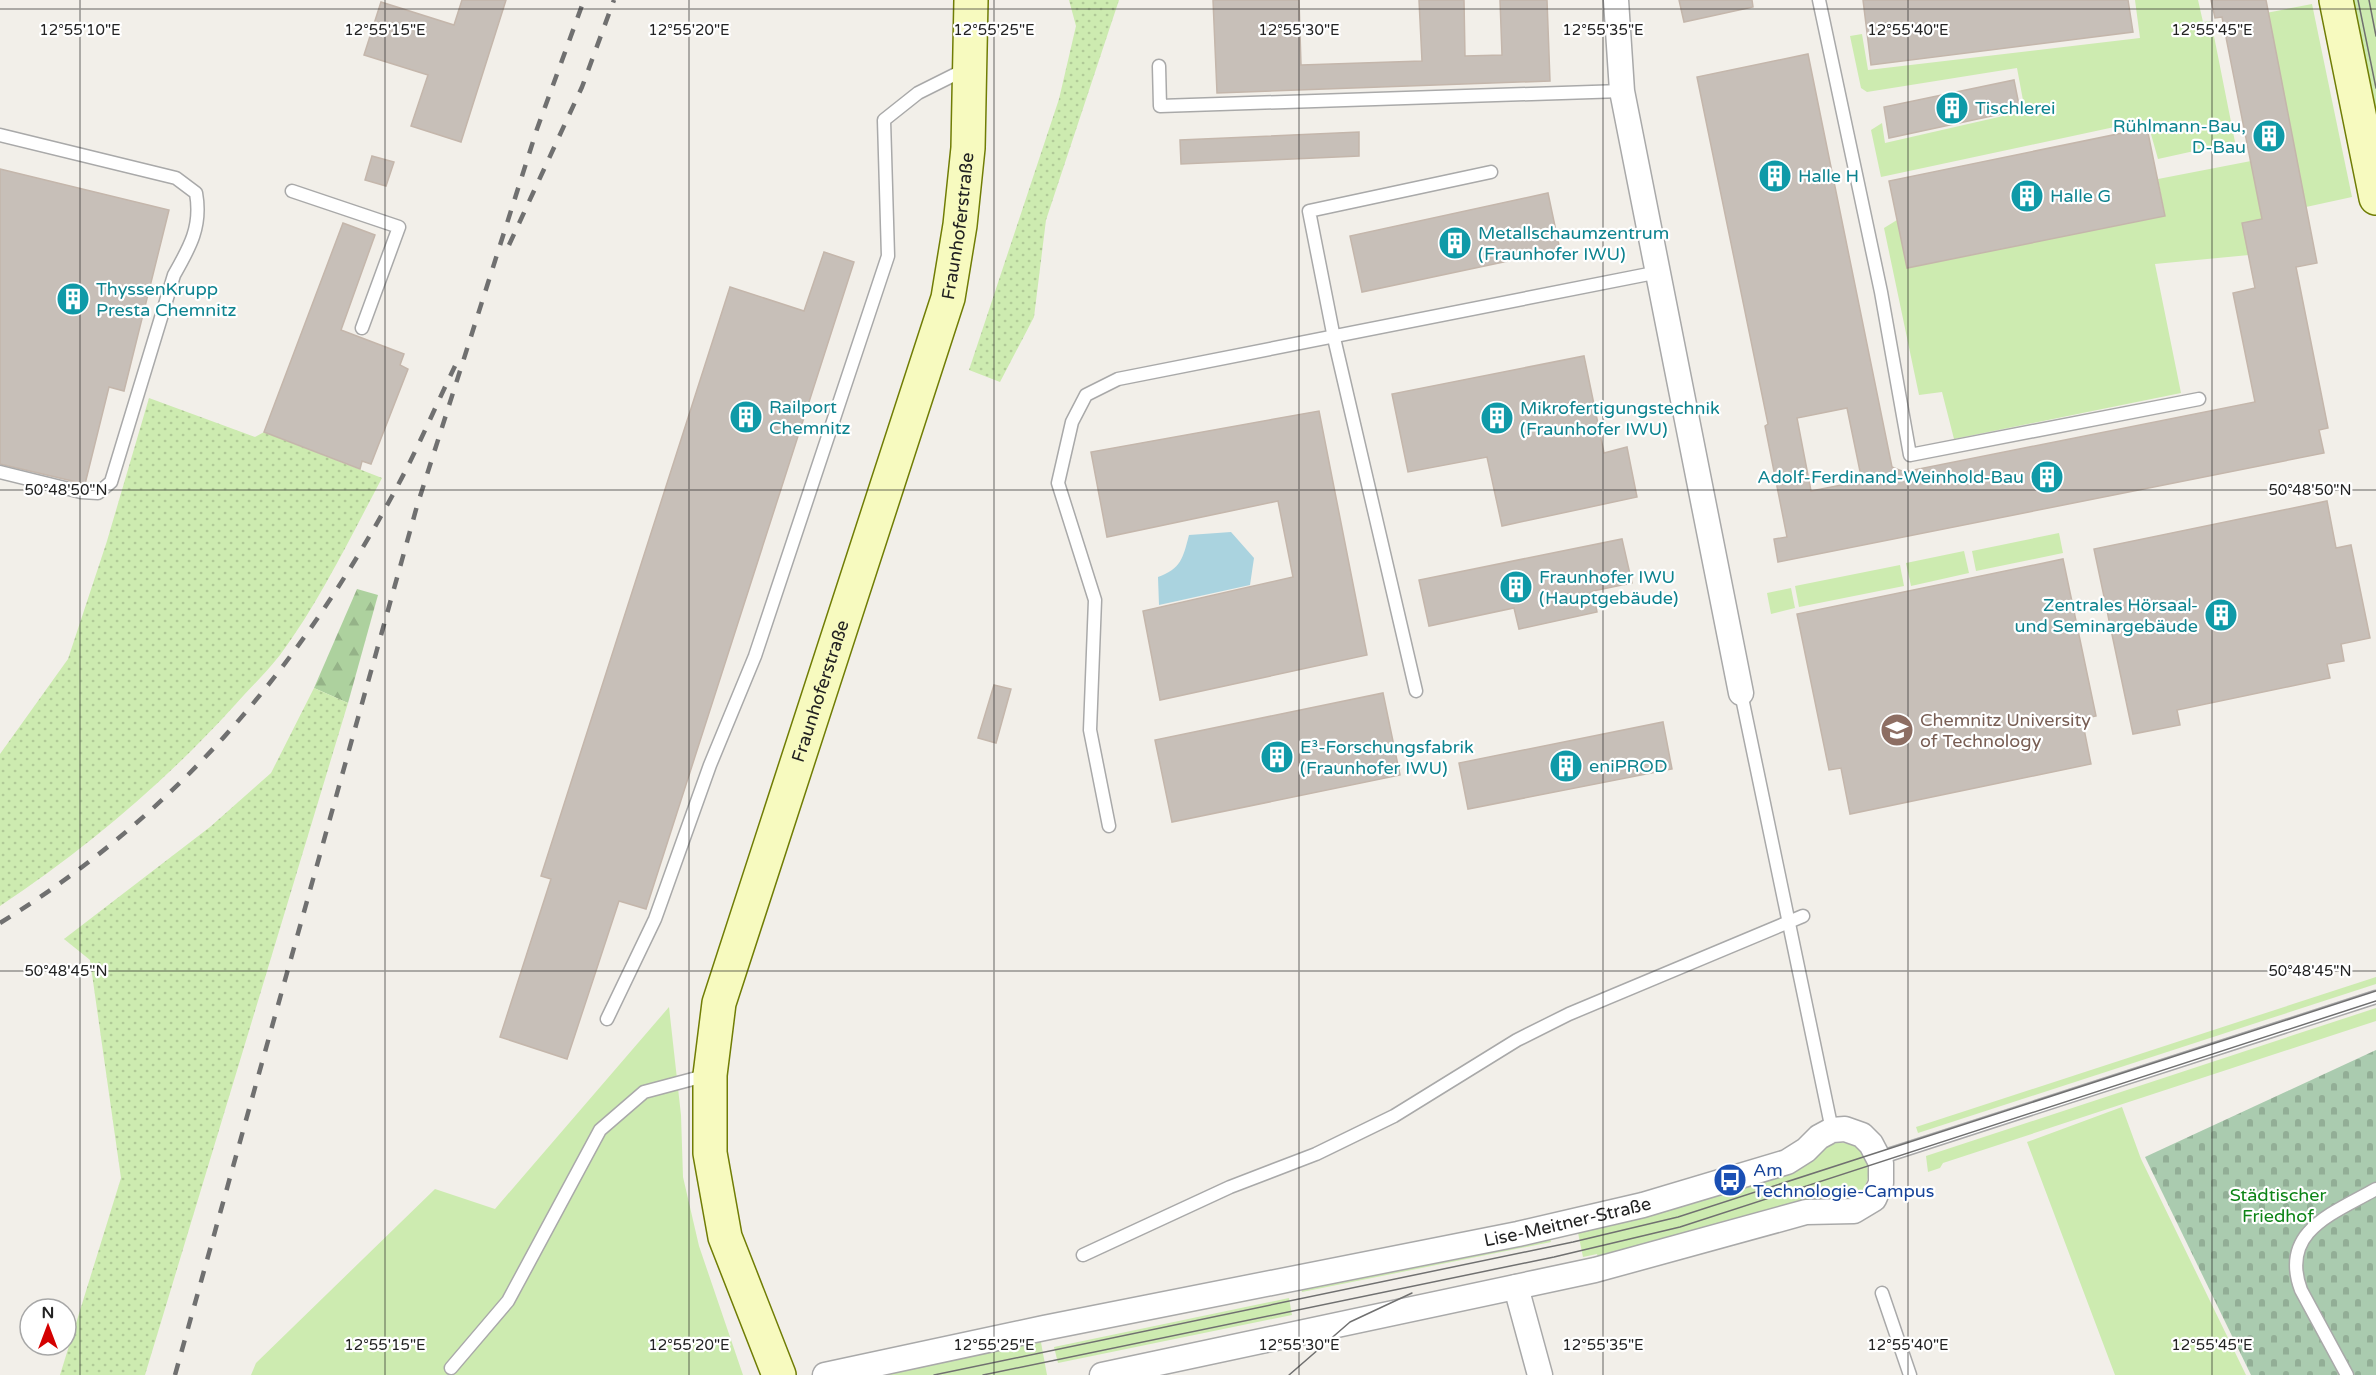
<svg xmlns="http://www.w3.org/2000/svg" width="2376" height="1375" font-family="'Varela Round',sans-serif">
<defs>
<pattern id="forest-firs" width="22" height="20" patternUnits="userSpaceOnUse" patternTransform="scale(1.5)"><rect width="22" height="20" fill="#add19e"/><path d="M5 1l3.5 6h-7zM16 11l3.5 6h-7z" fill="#95b388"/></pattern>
<pattern id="cemetery-stones" width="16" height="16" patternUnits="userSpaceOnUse" patternTransform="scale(1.5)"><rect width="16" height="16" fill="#aacbaf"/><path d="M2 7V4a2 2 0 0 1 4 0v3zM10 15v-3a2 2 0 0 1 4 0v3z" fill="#92ae96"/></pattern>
<pattern id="garden-dots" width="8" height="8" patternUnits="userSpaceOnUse" patternTransform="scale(1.5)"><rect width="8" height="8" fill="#cdebb0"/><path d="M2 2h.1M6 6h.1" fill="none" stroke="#b0c997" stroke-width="1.8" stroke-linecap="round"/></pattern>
</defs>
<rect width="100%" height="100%" fill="#f2efe9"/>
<!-- grass -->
<g fill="#cdebb0">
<path d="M2135 0H2198L2203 22 2211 21 2235 142 2158 159 2147 120 1881 177 1871 130 1882 123 1885 143 2025 111 2017 68 1867 92 1861 88 1850 36 1862 34 1868 70 2140 38Z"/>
<path d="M2342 0H2376V161Z"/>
<path d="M2312 4 2352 197 2306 207 2266 13Z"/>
<path d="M2251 161 2262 219 2249 255 2155 264 2181 393 1954 439 1942 392 1919 395 1884 228 1897 220 1907 268 2165 216 2158 179Z"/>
<path d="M2059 533 2063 553 1976 571 1972 551Z"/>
<path d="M1964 551 1969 573 1911 586 1906 563Z"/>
<path d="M1900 565 1904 586 1799 607 1795 586Z"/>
<path d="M1791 588 1795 608 1771 614 1767 593Z"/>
<path d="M2376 977V984L1918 1133 1916 1127Z"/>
<path d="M669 1007 681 1115 683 1177 699 1246 743 1375H251L256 1363 435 1189 495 1209Z"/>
<path d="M2376 1008V1021L1943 1163 1940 1168 1928 1172 1926 1156Z"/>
<path d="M2122 1107 2141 1159 2246 1375H2115L2027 1142Z"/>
<path d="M1839 1142 1859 1146C1870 1165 1873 1181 1857 1197L1600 1262 1597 1254 1583 1257 1577 1228Z"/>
<path d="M1549 1234 1551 1242 1302 1292 1299 1283Z"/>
<path d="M1289 1298 1292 1315 1058 1363 1054 1347Z"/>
<path d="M1040 1337 1047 1375H857Z"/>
</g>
<!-- forest -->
<path fill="url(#forest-firs)" d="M357 589 378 595 348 703 314 688Z"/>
<!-- cemetery -->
<path fill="url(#cemetery-stones)" d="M2376 1050V1375H2251L2145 1157Z"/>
<!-- garden -->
<g fill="url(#garden-dots)">
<path d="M1069 0H1119L1046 220 1034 317 1000 382 969 370 1059 99 1076 26Z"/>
<path d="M149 398 255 437 264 432 382 478C350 538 320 601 280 655 266 673 249 689 234 706 164 783 86 849 0 906V754L68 659 107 541Z"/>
<path d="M314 688 348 703 145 1375H60L121 1178 90 960 64 939 210 827 271 773Z"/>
</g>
<!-- water -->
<path fill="#aad3df" d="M1231 532 1254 558 1250 585 1159 605 1158 577C1181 569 1183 558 1189 535Z"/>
<!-- building -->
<g fill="#c7bfb8" stroke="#c4b6ab" stroke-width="1.5" fill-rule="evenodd">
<path d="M462 0H506L461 142 411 126 428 75 364 55 381 2 454 25Z"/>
<path d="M1213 0H1299L1301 65 1422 61 1419 0H1464L1465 56 1502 55 1500 0H1547L1550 81 1217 93Z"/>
<path d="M1679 0H1752L1753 7 1684 22Z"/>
<path d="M1863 0H2128L2133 32 1871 65Z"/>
<path d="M2211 0H2266L2317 263 2296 267 2328 428 2319 430 2324 453 1778 562 1774 539 1787 537 1765 426 1768 424 1697 77 1808 54 1892 467 1904 472 2255 402 2233 293 2255 288 2242 223 2262 219 2222 17 2215 18ZM1847 408 1862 481 1811 491 1797 418Z"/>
<path d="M2014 80 2020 110 1889 138 1884 107Z"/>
<path d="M2147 128 2165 216 1907 268 1889 181Z"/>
<path d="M1359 132V156L1181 164 1180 140Z"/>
<path d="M372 156 394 162 386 186 365 180Z"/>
<path d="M0 169 169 210 124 391 109 387 85 484 0 464Z"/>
<path d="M1548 193 1560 250 1362 292 1350 236Z"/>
<path d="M343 223 375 235 341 330 404 354 400 365 408 369 371 464 362 461 360 469 264 432Z"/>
<path d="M824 252 854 262 646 909 619 901 567 1059 500 1037 551 879 541 876 730 287 804 311Z"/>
<path d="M1584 356 1604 453 1627 447 1637 497 1502 526 1487 457 1408 472 1392 394Z"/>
<path d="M1319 411 1367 655 1160 700 1143 611 1293 577 1278 501 1107 537 1091 452Z"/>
<path d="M2327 501 2336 548 2351 545 2370 638 2341 644 2344 661 2327 664 2330 678 2177 710 2180 725 2133 734 2094 549Z"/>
<path d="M1622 539 1632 583 1593 591 1597 612 1519 629 1514 608 1429 626 1419 580Z"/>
<path d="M2063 559 2096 716 2082 719 2091 764 1850 814 1841 768 1829 770 1797 614Z"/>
<path d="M994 685 1011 689 996 743 978 738Z"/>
<path d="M1383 693 1400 775 1172 822 1155 740Z"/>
<path d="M1663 722 1672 769 1468 809 1459 763Z"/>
</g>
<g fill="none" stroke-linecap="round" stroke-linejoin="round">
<!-- lane casing -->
<g stroke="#a9a9a9" stroke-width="15">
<g id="lane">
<path d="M1819 0 1881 292 1910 455 2199 399"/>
<path d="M1159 66 1160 106 1622 91"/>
<path d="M0 135 176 178 196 193C202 226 190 247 174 275L111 482 98 493 81 492 0 472"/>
<path d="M292 191 399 227 362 328"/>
<path d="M1416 691 1334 338 1309 211 1491 172"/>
<path d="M1741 693 1832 1130"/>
<path d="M1109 826 1090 730 1095 600 1058 483 1072 422 1086 395 1118 379 1659 272"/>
<path d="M607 1019 655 919 710 765 755 656 888 256 884 120 918 93 968 68"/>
<path d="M1879 1158 2376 997"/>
<path d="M1083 1255 1230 1187 1316 1154 1394 1116 1517 1040 1569 1014 1803 916"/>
<path d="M1882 1293 1910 1375"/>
<path d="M451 1368 508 1301 600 1130 644 1092 708 1075"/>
<path d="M2347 1375 2301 1290C2279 1231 2334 1213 2376 1189"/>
</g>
</g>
<!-- street casing -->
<g stroke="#a9a9a9" stroke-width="27">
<g id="street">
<path d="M1616 0 1622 91 1741 693"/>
<path d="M1516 1287 1540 1375"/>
<path id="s1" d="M825 1375 1044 1328 1518 1234 1643 1205 1787 1162 1806 1150 1819 1137 1832 1130 1845 1129 1862 1135 1871 1144 1881 1163V1183L1874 1199 1854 1211 1806 1212 1595 1270 1102 1375"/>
</g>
</g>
<!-- secondary casing -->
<g stroke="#707d05" stroke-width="36">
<g id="secondary">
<path d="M2336 0 2376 198"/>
<path id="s2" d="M779 1375 725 1237 710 1153V1075L719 1003 948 298 960 225 968 148 971 0"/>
</g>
</g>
<!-- lane -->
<use href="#lane" stroke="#fff" stroke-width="12"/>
<!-- street -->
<use href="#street" stroke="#fff" stroke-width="24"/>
<!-- secondary -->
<use href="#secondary" stroke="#f7fabf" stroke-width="33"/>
<!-- tram -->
<g stroke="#707070" stroke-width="1.5">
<path d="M2358 0 2376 88"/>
<path d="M2369 0 2376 36"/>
<path d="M934 1375 1573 1242 1678 1217 2376 991"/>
<path d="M983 1375 1554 1257 1680 1227 2376 1001"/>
<path d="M1289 1375 1350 1322 1412 1293"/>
</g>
<!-- rail -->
<g stroke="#707070" stroke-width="4.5" stroke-dasharray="12 12" stroke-linecap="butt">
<path d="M509 245 582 87 614 0"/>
<path d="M0 923C177 814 301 667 398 485 419 446 436 405 455 366"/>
<path d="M175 1375 417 506 537 129 584 0"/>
</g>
</g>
<!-- ticks -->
<path fill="none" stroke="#222" stroke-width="1.5" stroke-opacity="0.45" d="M80 0V1375M385 0V1375M689 0V1375M994 0V1375M1299 0V1375M1603 0V1375M1908 0V1375M2212 0V1375M0 9H2376M0 490H2376M0 971H2376"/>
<!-- icons -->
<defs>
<g id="building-disc" transform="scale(1.725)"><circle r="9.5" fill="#0f9aa8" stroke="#fff"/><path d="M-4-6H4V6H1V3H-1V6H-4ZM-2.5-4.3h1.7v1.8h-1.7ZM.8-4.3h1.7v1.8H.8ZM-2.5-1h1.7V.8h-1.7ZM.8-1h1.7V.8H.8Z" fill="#fff"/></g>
<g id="university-disc" transform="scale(1.725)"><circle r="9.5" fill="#8d6e63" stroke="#fff"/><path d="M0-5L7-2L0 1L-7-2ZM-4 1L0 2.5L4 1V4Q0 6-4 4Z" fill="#fff"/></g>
<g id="bus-disc" transform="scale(1.725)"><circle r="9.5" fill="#1a4fb4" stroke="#fff"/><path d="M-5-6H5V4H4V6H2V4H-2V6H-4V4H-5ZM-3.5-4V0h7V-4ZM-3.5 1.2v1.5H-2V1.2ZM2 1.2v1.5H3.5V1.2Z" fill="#fff"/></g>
</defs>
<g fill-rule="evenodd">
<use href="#building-disc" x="1952" y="108"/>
<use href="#building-disc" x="2269" y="136"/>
<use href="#building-disc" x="1775" y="176"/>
<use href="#building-disc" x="2027" y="196"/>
<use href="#building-disc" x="1455" y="243"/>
<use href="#building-disc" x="73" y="299"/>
<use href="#building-disc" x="746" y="417"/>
<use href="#building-disc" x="1497" y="418"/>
<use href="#building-disc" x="2047" y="477"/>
<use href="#building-disc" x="1516" y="587"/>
<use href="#building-disc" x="2221" y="615"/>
<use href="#university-disc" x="1897" y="730"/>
<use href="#building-disc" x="1277" y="757"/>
<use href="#building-disc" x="1566" y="766"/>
<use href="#bus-disc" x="1730" y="1180"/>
</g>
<g text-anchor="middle" stroke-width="4.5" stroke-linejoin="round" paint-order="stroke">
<!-- culture labels -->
<g font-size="18" fill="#0d838f" stroke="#fff" text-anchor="start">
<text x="1975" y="114">Tischlerei</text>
<text x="2246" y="132" text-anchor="end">Rühlmann-Bau,<tspan x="2246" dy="21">D-Bau</tspan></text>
<text x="1798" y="182">Halle H</text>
<text x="2050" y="202">Halle G</text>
<text x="1478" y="239">Metallschaumzentrum<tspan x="1478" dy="21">(Fraunhofer IWU)</tspan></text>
<text x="96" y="295">ThyssenKrupp<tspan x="96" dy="21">Presta Chemnitz</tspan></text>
<text x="769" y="413">Railport<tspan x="769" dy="21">Chemnitz</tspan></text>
<text x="1520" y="414">Mikrofertigungstechnik<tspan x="1520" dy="21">(Fraunhofer IWU)</tspan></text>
<text x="2024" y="483" text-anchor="end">Adolf-Ferdinand-Weinhold-Bau</text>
<text x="1539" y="583">Fraunhofer IWU<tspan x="1539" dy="21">(Hauptgebäude)</tspan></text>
<text x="2198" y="611" text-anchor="end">Zentrales Hörsaal-<tspan x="2198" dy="21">und Seminargebäude</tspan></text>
<text x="1300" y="753">E³-Forschungsfabrik<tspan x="1300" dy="21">(Fraunhofer IWU)</tspan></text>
<text x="1589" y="772">eniPROD</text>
</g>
<!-- street labels -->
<g font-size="18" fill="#222" stroke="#fff">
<text dy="6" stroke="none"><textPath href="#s2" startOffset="1198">Fraunhoferstraße</textPath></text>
<text dy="6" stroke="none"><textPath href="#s2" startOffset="712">Fraunhoferstraße</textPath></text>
<text dy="6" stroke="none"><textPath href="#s1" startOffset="758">Lise-Meitner-Straße</textPath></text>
</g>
<!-- education labels -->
<g font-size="18" fill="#785e54" stroke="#fff" text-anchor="start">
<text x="1920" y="726">Chemnitz University<tspan x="1920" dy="21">of Technology</tspan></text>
</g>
<!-- transit labels -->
<g font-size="18" fill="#164399" stroke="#fff" text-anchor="start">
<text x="1753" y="1176">Am<tspan x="1753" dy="21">Technologie-Campus</tspan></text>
</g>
<!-- park labels -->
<g font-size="18" fill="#0c8416" stroke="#fff">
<text x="2278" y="1201">Städtischer<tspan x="2278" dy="21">Friedhof</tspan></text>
</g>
</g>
<g font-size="15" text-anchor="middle" fill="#222" stroke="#fff" stroke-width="4.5" stroke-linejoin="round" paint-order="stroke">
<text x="80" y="35">12°55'10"E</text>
<text x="385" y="35">12°55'15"E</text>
<text x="689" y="35">12°55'20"E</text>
<text x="994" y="35">12°55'25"E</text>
<text x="1299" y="35">12°55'30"E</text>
<text x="1603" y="35">12°55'35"E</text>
<text x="1908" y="35">12°55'40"E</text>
<text x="2212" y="35">12°55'45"E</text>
<text x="66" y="495">50°48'50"N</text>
<text x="2310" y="495">50°48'50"N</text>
<text x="66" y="976">50°48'45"N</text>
<text x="2310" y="976">50°48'45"N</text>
<text x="385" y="1350">12°55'15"E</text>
<text x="689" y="1350">12°55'20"E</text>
<text x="994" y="1350">12°55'25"E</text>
<text x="1299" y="1350">12°55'30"E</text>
<text x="1603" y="1350">12°55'35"E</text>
<text x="1908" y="1350">12°55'40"E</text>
<text x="2212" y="1350">12°55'45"E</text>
</g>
<!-- north arrow -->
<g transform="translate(48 1327)"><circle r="28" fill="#ffffff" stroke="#a7a7a7" stroke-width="1.5"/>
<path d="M0-4.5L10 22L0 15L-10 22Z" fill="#d40000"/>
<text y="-9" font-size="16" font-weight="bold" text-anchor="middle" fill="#222222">N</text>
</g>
</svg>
